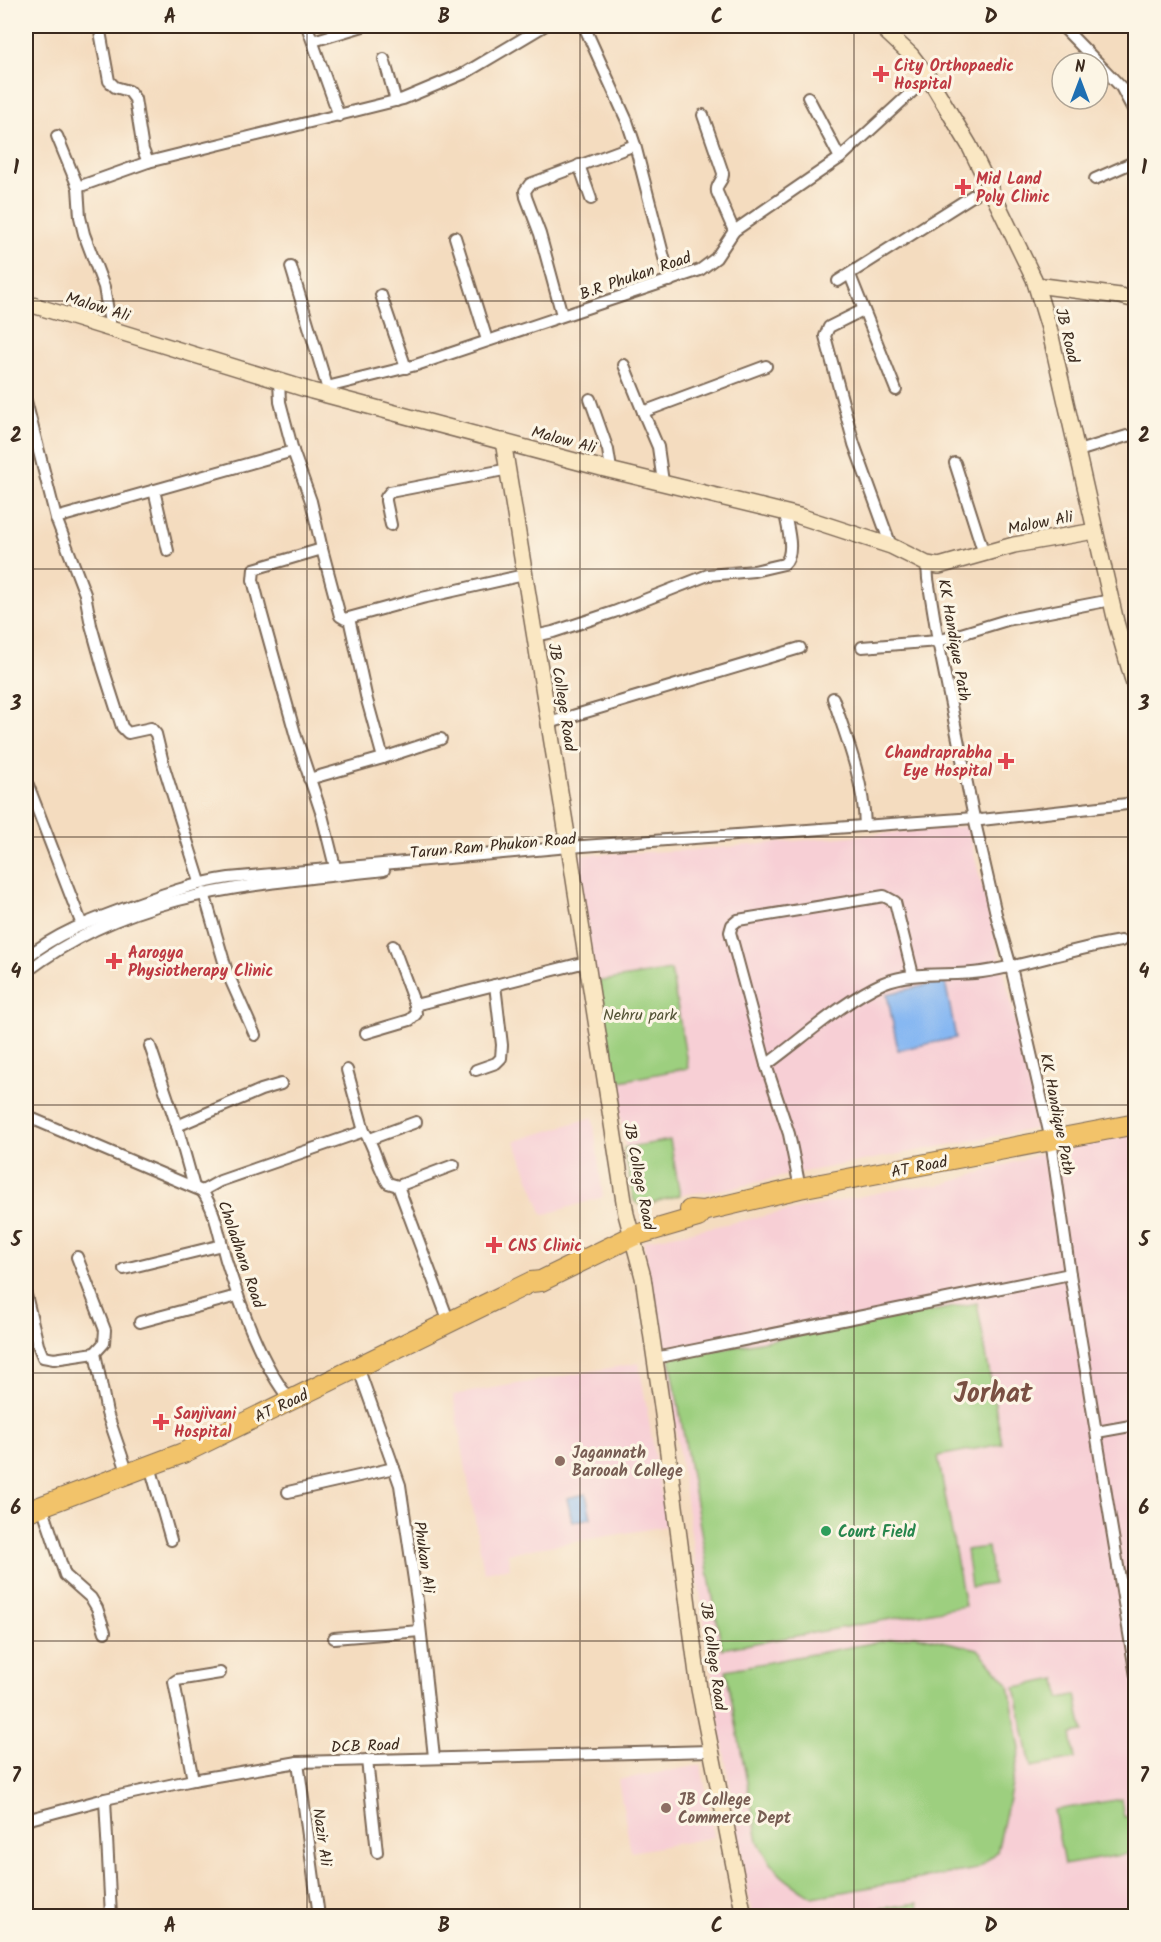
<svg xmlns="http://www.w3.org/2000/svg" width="1161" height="1942" font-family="Kalam,sans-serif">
<rect width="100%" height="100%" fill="#fcf5e5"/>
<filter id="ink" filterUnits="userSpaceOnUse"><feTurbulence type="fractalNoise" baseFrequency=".0167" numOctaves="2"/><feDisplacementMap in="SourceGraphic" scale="12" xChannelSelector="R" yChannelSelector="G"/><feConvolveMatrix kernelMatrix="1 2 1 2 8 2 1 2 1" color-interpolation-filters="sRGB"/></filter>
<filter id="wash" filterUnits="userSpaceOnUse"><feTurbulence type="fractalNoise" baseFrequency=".008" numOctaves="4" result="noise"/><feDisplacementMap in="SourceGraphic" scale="24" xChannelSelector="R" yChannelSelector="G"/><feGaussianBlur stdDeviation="1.35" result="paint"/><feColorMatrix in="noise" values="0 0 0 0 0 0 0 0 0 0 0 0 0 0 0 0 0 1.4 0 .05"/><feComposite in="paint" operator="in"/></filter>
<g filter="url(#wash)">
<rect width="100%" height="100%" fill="#f4dcbf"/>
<!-- built -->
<g fill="#f7cfd5">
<path d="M967 826 1009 992 1040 1128 793 1174 733 1188 680 1195 641 1206 634 1201 615 1082 595 981 577 855 692 850Z"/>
<path d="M593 1117 603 1197 543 1215 515 1141Z"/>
<path d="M1135 1132V1916H752L723 1747 665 1360 643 1241 906 1187 941 1185 1039 1154Z"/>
<path d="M639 1363 667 1526 508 1553 510 1568 484 1572 453 1395Z"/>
<path d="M701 1765 714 1837 631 1852 618 1780Z"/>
</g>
<!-- green -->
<g fill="#9dcf7f" stroke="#6c7c4e" stroke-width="1.5">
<path d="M671 970 688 1068 615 1082 595 982Z"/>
<path d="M670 1140 680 1195 641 1206 634 1201 624 1148Z"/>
<path d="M977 1303 1002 1444 938 1456 965 1606 722 1649 670 1358Z"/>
<path d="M988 1547 993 1584 971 1587 966 1550Z"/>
<path d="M915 1635 978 1649 1009 1685 1020 1749 997 1852 977 1869 813 1897C784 1880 774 1873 758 1841L726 1670Z"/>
<path d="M1057 1679 1060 1698 1076 1695 1083 1732 1071 1734 1075 1759 1031 1767 1015 1687Z"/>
<path d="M1121 1799 1124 1817 1131 1816 1135 1843V1846H1132L1133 1853 1064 1865 1054 1810Z"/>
<path d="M918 1903 920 1916H827Z"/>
</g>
<!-- water -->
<g fill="#86b7f2" stroke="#607088" stroke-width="1.5">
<path d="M945 981 956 1038 898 1050 887 994Z"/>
<path d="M586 1494 591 1518 572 1522 567 1498Z"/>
</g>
</g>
<g filter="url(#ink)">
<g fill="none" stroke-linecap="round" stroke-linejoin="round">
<!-- street casing -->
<g stroke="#7c6856" stroke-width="14">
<g id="street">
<path d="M99 26 109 81 115 87 129 91 135 99 143 150 148 162"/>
<path d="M307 26 339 116"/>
<path d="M584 26 627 121 635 145 670 281"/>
<path d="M1062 26 1098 63"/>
<path d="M313 41 363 26"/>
<path d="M384 59 396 101"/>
<path d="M1098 63 1121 87 1136 115"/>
<path d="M808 97 840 158"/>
<path d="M703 115 723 173C724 181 715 184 717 192L734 231"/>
<path d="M57 136 78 187"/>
<path d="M579 165 591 199"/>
<path d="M1095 179 1136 161"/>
<path d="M455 237 487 340"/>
<path d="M291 267 329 393"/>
<path d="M850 275 896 390"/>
<path d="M838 281 988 186"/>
<path d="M381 295 406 368"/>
<path d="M863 310 829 327 825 336 854 444 891 546"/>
<path d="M562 315 540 234 526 197 525 191 530 184 635 145"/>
<path d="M111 329 104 287 84 234 80 217 78 187 148 162 403 99 465 73 544 26"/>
<path d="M624 365 643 412"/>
<path d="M327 387 416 365 700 270 716 258 734 231 840 158 928 77"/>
<path d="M590 399 608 450 611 469"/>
<path d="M26 401 56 518 85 594 91 625 103 668 122 727 128 733 151 728 156 734 164 767 200 882"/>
<path d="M293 451 311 501 322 549"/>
<path d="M1078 451 1127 436 1136 435"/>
<path d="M955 463 984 554"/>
<path d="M663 482 658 447 643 412 766 366"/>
<path d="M154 490 168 551"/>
<path d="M56 518 293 451 280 402 279 381"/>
<path d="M391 525 386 501V497L390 492 509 469"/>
<path d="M927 564 928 579 938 641 974 818 996 914 1011 967 1051 1140 1070 1274 1136 1676"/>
<path d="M535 636 553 632 614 612 708 575 754 571 784 564C796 553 787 527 785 513"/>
<path d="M862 647 938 641 1007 620 1111 600"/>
<path d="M833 698C847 739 864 782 865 826"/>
<path d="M549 723 800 648"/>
<path d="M383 758 441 739"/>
<path d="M309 779 383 758 367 700 349 618"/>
<path d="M28 785 82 925"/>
<path d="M335 867 322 815 296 737 262 615 253 580 254 569 322 549 340 616 345 619 422 598 524 575"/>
<path d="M204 893 227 972 255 1035"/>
<path d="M26 958C55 934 92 920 128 907 161 895 194 883 229 878L569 847 974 818 981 820 1136 803"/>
<path d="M26 972C134 889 255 885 384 870"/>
<path d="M415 1005 586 962"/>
<path d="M366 1033 410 1020 416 1014 415 1005 393 946"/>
<path d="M150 1046 177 1126 194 1187"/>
<path d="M766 1065 730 932 732 925 738 920 884 896 895 902 913 975"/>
<path d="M347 1070 364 1131C375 1147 377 1166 388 1183L398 1186 454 1165"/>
<path d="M476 1070 496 1063 501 1058 502 1045 495 985"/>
<path d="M26 1116 202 1191C216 1211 219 1236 226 1260 240 1304 261 1365 291 1401"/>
<path d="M177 1126 261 1090 281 1084"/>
<path d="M370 1139 416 1122"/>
<path d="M398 1186 449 1322"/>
<path d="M800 1188 789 1134 766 1065C802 1039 843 1001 883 983 914 970 949 977 982 972 1030 965 1074 948 1121 941"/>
<path d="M202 1191 220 1181 364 1131"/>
<path d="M77 1257 105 1330 104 1343 95 1353 107 1413 128 1474"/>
<path d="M124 1269 222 1245"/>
<path d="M26 1295 38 1345 43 1357 54 1359 95 1353"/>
<path d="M140 1322 237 1296"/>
<path d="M655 1358 1070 1274"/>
<path d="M358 1367 400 1485 418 1607 434 1757"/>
<path d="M1097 1432 1136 1425"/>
<path d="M150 1466 171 1540"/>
<path d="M288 1492 394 1468"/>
<path d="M42 1506 65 1575 91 1598 97 1608 105 1632"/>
<path d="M334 1638 420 1631"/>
<path d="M367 1760 377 1852"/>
<path d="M298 1762 319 1916"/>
<path d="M193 1780 174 1682 177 1680 220 1673"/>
<path d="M105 1799 111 1916"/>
<path d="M26 1820 105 1799 193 1780 298 1762 711 1751"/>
</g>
</g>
<!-- secondary casing -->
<g stroke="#7c6856" stroke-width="18">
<g id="secondary">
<path d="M880 26 911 55 930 80 969 145 1034 279 1049 328 1116 622 1136 691"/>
<path d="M1036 285 1120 296 1136 300"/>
<path d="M26 303 312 391 605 469 799 516 891 546 927 564 939 566 1014 545 1095 531"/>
<path d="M503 441 569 847 626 1214 643 1277 662 1407 699 1689 744 1916"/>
</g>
</g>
<!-- highway casing -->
<g stroke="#7c6856" stroke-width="22">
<g id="highway">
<path d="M690 1210 703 1211 800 1188 1136 1124"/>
<path d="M26 1512 183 1453 531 1282 541 1281 633 1236 698 1217 703 1211"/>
</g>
</g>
<!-- street -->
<use href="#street" stroke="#fff" stroke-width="10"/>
<!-- secondary -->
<use href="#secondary" stroke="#fae7c3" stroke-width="15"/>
<!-- highway -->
<use href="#highway" stroke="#f2c36a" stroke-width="20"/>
</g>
</g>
<!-- grid -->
<path fill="none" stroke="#3b2a1e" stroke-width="1.5" stroke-opacity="0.55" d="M307 26V1916M580 26V1916M854 26V1916M26 301H1136M26 569H1136M26 837H1136M26 1105H1136M26 1373H1136M26 1641H1136"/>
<!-- markers -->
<g fill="#e0444e" stroke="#fcf5e5" stroke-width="2">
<path d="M878 65h6v6h6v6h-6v6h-6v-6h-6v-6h6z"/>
<path d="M960 178h6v6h6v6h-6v6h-6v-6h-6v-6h6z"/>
<path d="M1003 752h6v6h6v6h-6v6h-6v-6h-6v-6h6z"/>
<path d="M111 952h6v6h6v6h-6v6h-6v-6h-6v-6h6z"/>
<path d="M491 1236h6v6h6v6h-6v6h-6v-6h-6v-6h6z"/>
<path d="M158 1413h6v6h6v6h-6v6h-6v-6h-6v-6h6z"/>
</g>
<g fill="#8d6e63" stroke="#fcf5e5" stroke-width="2">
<circle cx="560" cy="1461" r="6"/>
<circle cx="666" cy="1808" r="6"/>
</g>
<circle fill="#2e9e5b" stroke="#fcf5e5" stroke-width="2" cx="826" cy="1531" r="6"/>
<g text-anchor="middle" stroke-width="6" stroke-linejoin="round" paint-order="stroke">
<!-- health labels -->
<g font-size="16" font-weight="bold" fill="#be3a42" stroke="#fcf5e5" text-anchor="start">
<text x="894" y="71">City Orthopaedic<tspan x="894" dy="18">Hospital</tspan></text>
<text x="976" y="184">Mid Land<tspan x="976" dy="18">Poly Clinic</tspan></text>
<text x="992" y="758" text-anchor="end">Chandraprabha<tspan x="992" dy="18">Eye Hospital</tspan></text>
<text x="128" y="958">Aarogya<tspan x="128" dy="18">Physiotherapy Clinic</tspan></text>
<text x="508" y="1251">CNS Clinic</text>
<text x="174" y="1419">Sanjivani<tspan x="174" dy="18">Hospital</tspan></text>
</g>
<!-- street labels -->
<g font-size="16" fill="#3b2a1e" stroke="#fcf5e5">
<text transform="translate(635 275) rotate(-19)" y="6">B.R Phukan Road</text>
<text transform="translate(98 306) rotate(17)" y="6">Malow Ali</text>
<text transform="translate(1068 335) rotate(76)" y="6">JB Road</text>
<text transform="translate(564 439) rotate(15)" y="6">Malow Ali</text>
<text transform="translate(1040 522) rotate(-11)" y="6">Malow Ali</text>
<text transform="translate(955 640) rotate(80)" y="6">KK Handique Path</text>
<text transform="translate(563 697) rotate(81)" y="6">JB College Road</text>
<text transform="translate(493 845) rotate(-5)" y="6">Tarun Ram Phukon Road</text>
<text transform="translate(1058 1114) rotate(79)" y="6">KK Handique Path</text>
<text transform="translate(919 1166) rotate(-11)" y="6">AT Road</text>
<text transform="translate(640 1176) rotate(79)" y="6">JB College Road</text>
<text transform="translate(242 1254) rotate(71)" y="6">Choladhara Road</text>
<text transform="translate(281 1405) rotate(-25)" y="6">AT Road</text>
<text transform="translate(425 1557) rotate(82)" y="6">Phukan Ali</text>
<text transform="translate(714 1656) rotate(82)" y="6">JB College Road</text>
<text transform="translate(365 1745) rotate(-2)" y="6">DCB Road</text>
<text transform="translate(323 1837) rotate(82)" y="6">Nazir Ali</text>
</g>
<!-- park labels -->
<g font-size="16" fill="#545336" stroke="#fcf5e5">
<text x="640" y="1020">Nehru park</text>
</g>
<!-- education labels -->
<g font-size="16" font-weight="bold" fill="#785e54" stroke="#fcf5e5" text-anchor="start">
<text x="572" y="1458">Jagannath<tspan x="572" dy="18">Barooah College</tspan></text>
<text x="678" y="1805">JB College<tspan x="678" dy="18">Commerce Dept</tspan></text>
</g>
<!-- leisure labels -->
<g font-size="16" font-weight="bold" fill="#27864d" stroke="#fcf5e5" text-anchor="start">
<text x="838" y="1537">Court Field</text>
</g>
<!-- town labels -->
<g font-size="28" font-weight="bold" fill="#7a5043" stroke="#fcf5e5">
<text x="993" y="1402">Jorhat</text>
</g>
</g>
<!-- margin -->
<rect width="1161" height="1942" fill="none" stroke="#fcf5e5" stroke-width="66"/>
<!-- north arrow -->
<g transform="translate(1080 81)"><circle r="28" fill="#fcf5e5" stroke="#afa495" stroke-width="1.5"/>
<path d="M0-4.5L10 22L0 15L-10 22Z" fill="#1f6fb2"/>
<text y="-9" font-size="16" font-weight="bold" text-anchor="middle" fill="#3b2a1e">N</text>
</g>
<rect x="33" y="33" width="1095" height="1876" fill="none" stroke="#3b2a1e" stroke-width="2"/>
<g font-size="20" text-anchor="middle" font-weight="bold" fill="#3b2a1e">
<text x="170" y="23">A</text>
<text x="444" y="23">B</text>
<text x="717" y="23">C</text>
<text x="991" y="23">D</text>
<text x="16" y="174">1</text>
<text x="1144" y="174">1</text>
<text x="16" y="442">2</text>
<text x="1144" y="442">2</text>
<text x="16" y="710">3</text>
<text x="1144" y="710">3</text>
<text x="16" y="978">4</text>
<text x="1144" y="978">4</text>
<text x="16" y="1246">5</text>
<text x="1144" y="1246">5</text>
<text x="16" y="1514">6</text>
<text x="1144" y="1514">6</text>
<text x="16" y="1782">7</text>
<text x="1144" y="1782">7</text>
<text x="170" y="1932">A</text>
<text x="444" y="1932">B</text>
<text x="717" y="1932">C</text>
<text x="991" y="1932">D</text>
</g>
</svg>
